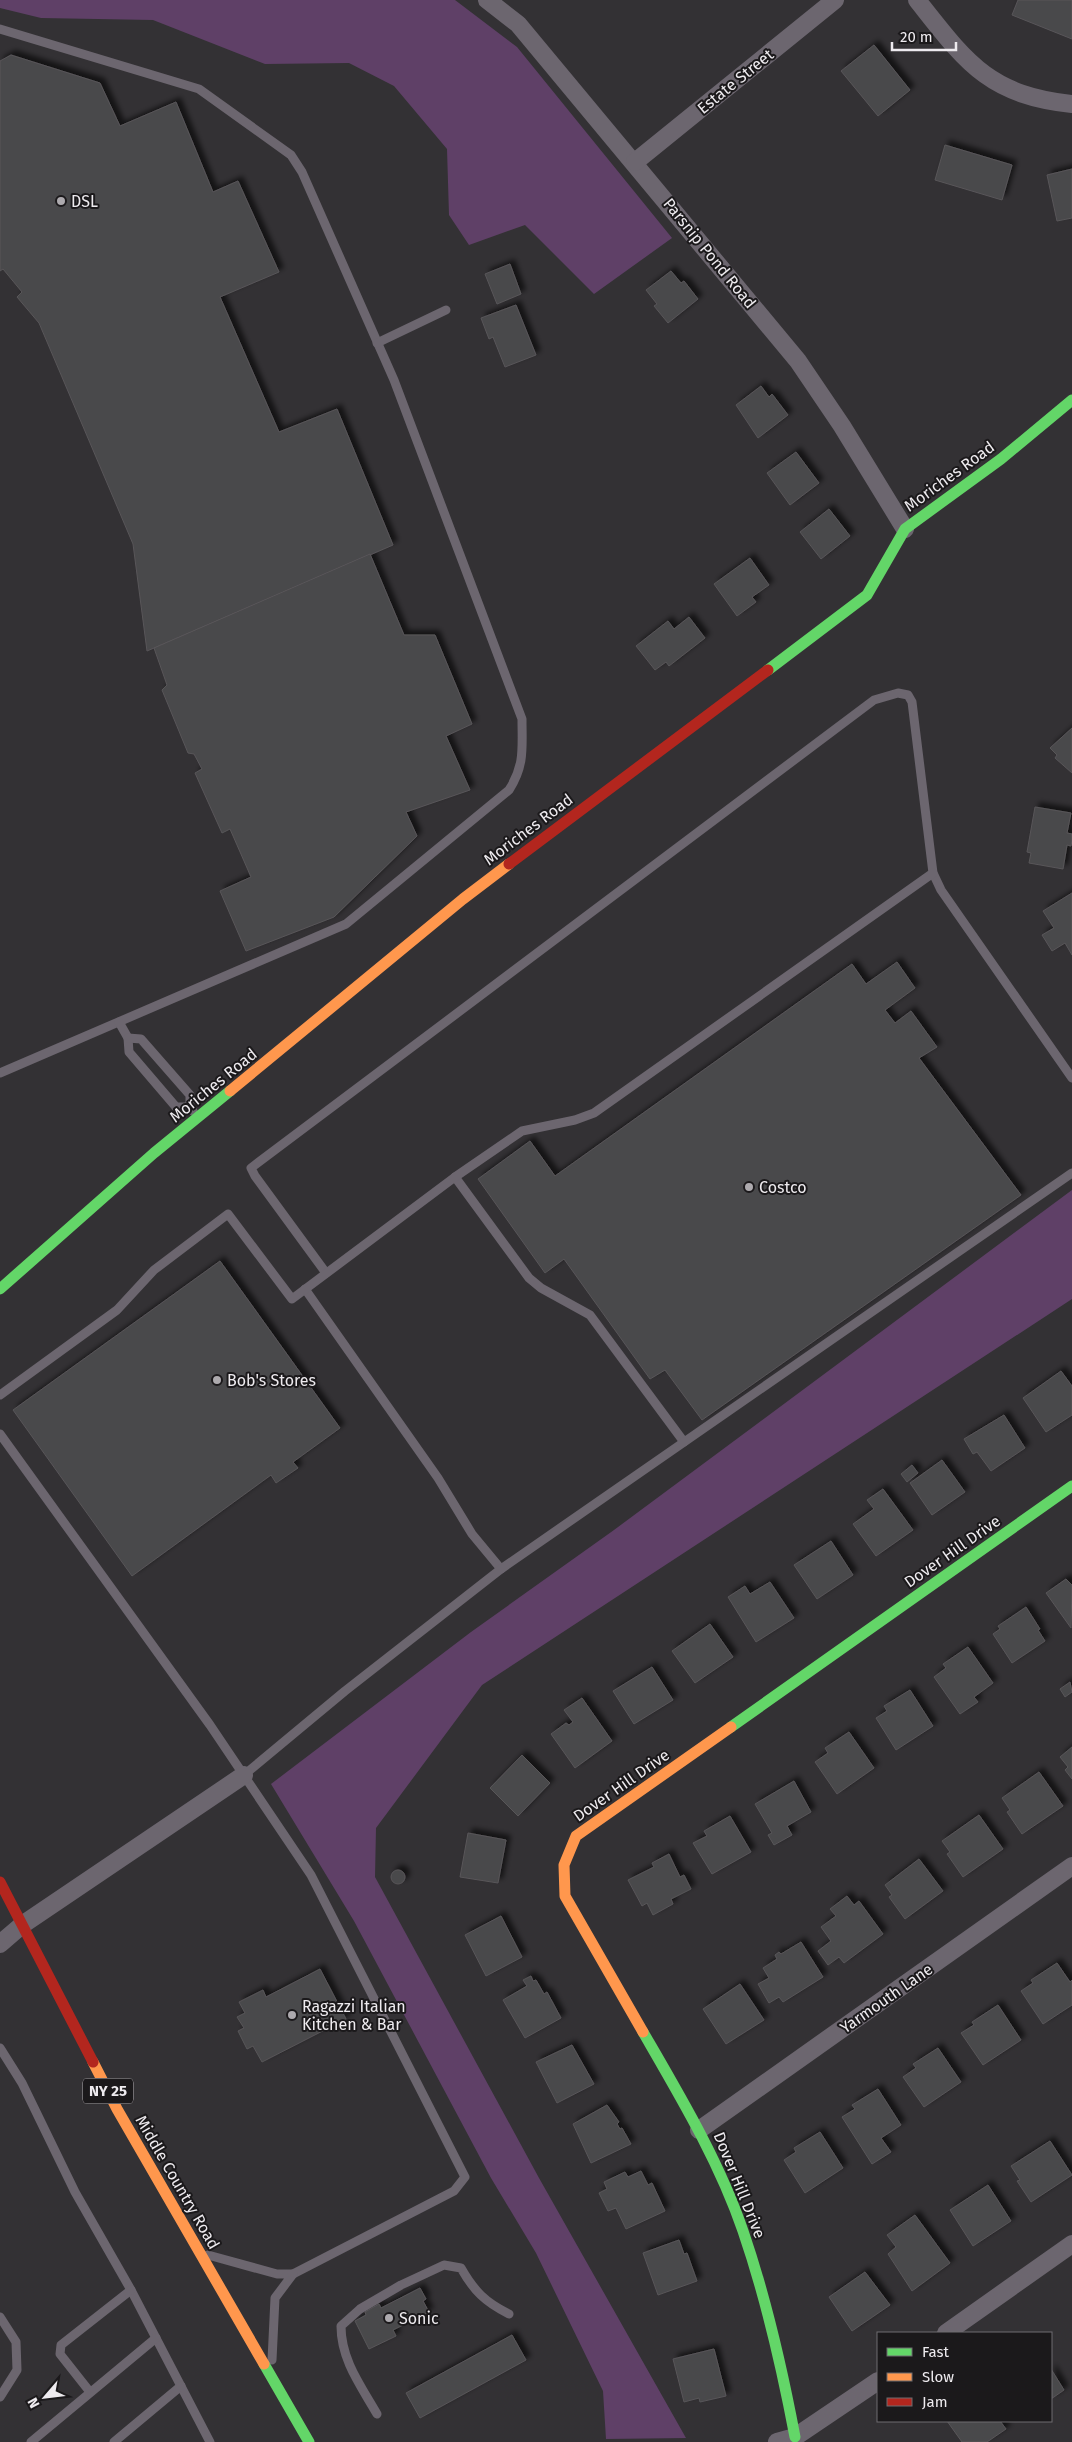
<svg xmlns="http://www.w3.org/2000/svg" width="1072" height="2442" font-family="'Fira Sans',sans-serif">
<defs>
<filter id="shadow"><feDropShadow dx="4.5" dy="-4.5" stdDeviation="2.5" flood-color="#0009"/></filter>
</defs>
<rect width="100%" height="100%" fill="#333134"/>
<!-- green -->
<g fill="#5f4067">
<path d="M0 0H455L517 47 672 238 594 294 525 225 469 245 449 215 447 149 394 86 349 63 265 64 153 20 41 18 0 8Z"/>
<path d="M1072 1190V1299L482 1685 376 1828 375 1877 539 2178 686 2438 606 2439 603 2391 536 2253 491 2178 354 1921 271 1784 471 1632 614 1530Z"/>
</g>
<!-- building -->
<g fill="#4a484b" stroke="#585659" filter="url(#shadow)">
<path d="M1018 0H1072V39L1012 15Z"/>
<path d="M874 45 910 90 878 116 841 71Z"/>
<path d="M11 55 100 83 120 126 176 102 213 192 238 181 279 272 220 297 279 432 337 409 393 545 147 651 133 544 39 323 17 297 22 292 3 269 0 271V61Z"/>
<path d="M945 145 1012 165 1002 200 935 180Z"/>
<path d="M1072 169V218L1057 221 1047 175Z"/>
<path d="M510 264 521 294 497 304 485 274Z"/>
<path d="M671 271 681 283 684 281 698 299 668 323 654 306 657 304 646 290Z"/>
<path d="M516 305 536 355 505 367 493 337 489 339 481 318Z"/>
<path d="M761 386 769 397 772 394 788 415 758 438 736 405Z"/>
<path d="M796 452 819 483 790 505 767 473Z"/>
<path d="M829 509 850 536 821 559 800 532Z"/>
<path d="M370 554 404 635H435L472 724 446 736 470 790 406 812 417 836 334 917 246 951 220 891 251 877 230 829 222 833 195 773 202 769 194 754 188 753 162 690 167 685 154 648Z"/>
<path d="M750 558 769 585 752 597 756 602 737 616 714 584Z"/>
<path d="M689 617 705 638 669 666 666 662 655 670 636 646 668 621 674 629Z"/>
<path d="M1072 728V773L1055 758 1057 755 1050 748Z"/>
<path d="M1035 807 1071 813 1067 833 1072 834V840L1071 846 1067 845 1063 869 1029 863 1031 853 1027 852Z"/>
<path d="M1072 893V955L1065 943 1052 951 1042 935 1054 928 1043 911Z"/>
<path d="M897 962 915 988 885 1010 895 1023 911 1011 937 1047 919 1058 1021 1195 702 1420 665 1370 650 1379 564 1259 545 1273 478 1179 530 1141 555 1176 852 964 866 984Z"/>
<path d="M220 1261 340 1428 293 1462 298 1468 276 1483 271 1475 132 1576 13 1410Z"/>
<path d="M1061 1371 1072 1386V1415L1046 1432 1023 1398Z"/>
<path d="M1004 1415 1025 1448 991 1471 977 1452 973 1454 964 1439Z"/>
<path d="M942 1460 965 1492 932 1515 910 1483Z"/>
<path d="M912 1465 918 1473 907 1482 901 1474Z"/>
<path d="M883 1489 913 1530 876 1556 853 1524 874 1509 867 1500Z"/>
<path d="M831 1541 853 1575 817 1599 794 1565Z"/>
<path d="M1066 1579 1072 1585 1071 1628 1046 1593Z"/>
<path d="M770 1582 794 1618 756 1642 728 1597 745 1586 750 1594Z"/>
<path d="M1026 1607 1040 1629 1038 1630 1045 1641 1012 1663 993 1634 1000 1629 998 1626Z"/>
<path d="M710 1624 733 1657 695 1683 672 1651Z"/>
<path d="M968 1647 993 1683 974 1697 978 1702 960 1714 934 1677 946 1668 943 1664Z"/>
<path d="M652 1667 673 1700 634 1724 613 1691Z"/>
<path d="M1070 1682 1072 1692 1065 1697 1060 1689Z"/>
<path d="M910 1690 933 1726 896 1750 876 1718 887 1711 884 1706Z"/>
<path d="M582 1698 612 1741 575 1768 551 1734 566 1723 569 1725 573 1722 564 1710Z"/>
<path d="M849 1732 874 1768 837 1794 815 1762 828 1753 825 1748Z"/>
<path d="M1072 1747V1779L1065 1770 1068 1767 1060 1757Z"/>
<path d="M522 1755 550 1783 518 1816 490 1788Z"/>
<path d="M1039 1772 1063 1806 1022 1834 1007 1812 1010 1810 1002 1798Z"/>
<path d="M794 1781 811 1812 787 1826 792 1835 774 1845 768 1835 772 1833 755 1804Z"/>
<path d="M979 1815 1003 1849 963 1877 947 1854 950 1852 942 1841Z"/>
<path d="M730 1816 751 1852 712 1874 693 1843 707 1836 704 1831Z"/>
<path d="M468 1833 506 1840 498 1883 460 1877Z"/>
<path d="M669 1854 680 1877 684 1875 691 1889 671 1899 673 1904 653 1915 647 1903 642 1906 628 1880 654 1867 652 1863Z"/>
<path d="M919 1859 943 1891 905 1919 889 1897 892 1895 885 1885Z"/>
<circle cx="398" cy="1877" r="7"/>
<path d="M847 1896 854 1905 859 1901 883 1934 844 1963 839 1957 828 1965 818 1951 831 1941 821 1927 836 1916 830 1909Z"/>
<path d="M501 1916 522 1957 486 1976 465 1935Z"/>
<path d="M801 1942 823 1977 783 2002 779 1997 769 2003 758 1984 769 1978 763 1968 777 1959 775 1955 779 1952 781 1954Z"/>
<path d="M1057 1963 1070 1982 1072 1980V2005L1043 2024 1021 1991 1033 1983 1031 1980Z"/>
<path d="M320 1969 346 2019 262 2062 253 2046 247 2049 238 2031 244 2028 237 2017 245 2013 239 2002 263 1990 266 1997Z"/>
<path d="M531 1976 533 1981 536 1980 544 1994 547 1992 561 2018 525 2038 503 2000 527 1986 523 1980Z"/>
<path d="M740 1984 764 2020 726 2044 703 2009Z"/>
<path d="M998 2005 1021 2040 983 2065 961 2033 974 2025 972 2022Z"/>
<path d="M572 2045 594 2084 557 2103 536 2062Z"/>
<path d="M938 2048 961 2082 924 2107 903 2077 916 2068 913 2064Z"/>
<path d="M878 2089 901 2125 881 2138 891 2152 872 2164 842 2117 855 2109 852 2105Z"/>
<path d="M607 2105 619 2122 617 2124 620 2129 622 2128 631 2144 591 2163 573 2124Z"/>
<path d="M820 2132 843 2168 805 2193 784 2160 796 2152 794 2148Z"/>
<path d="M1050 2141 1072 2175 1031 2202 1017 2181 1020 2180 1011 2166Z"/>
<path d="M641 2171 648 2185 652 2183 665 2211 626 2229 616 2208 608 2211 599 2193 607 2189 604 2182 625 2172 628 2177Z"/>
<path d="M988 2185 1011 2221 973 2246 950 2210Z"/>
<path d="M915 2215 950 2263 912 2291 888 2254 896 2247 887 2235Z"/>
<path d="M679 2240 684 2254 687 2253 697 2281 658 2295 643 2253Z"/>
<path d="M865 2272 890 2305 852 2331 829 2297Z"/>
<path d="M420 2288 426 2299 423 2301 429 2312 393 2330 396 2336 369 2349 355 2321 366 2315 365 2312 379 2304 381 2308Z"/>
<path d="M512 2335 526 2360 420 2418 406 2393Z"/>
<path d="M714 2349 726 2396 700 2402 699 2398 684 2402 673 2359Z"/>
<path d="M1051 2369 1064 2390 1051 2399Z"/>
<path d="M947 2421H1000L1006 2429 987 2442H962Z"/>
</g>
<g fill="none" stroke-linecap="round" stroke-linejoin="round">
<!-- lane -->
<g stroke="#6c666f" stroke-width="9">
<path d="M0 29 199 89 291 155 302 172 394 380 522 719C522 748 525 765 509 790L346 924 0 1073"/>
<path d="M377 343 446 310"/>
<path d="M119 1022 128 1038 129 1052 176 1107H190"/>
<path d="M128 1038 141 1039 190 1095V1107L193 1111"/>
<path d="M455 1177 529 1278 541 1288 590 1315 684 1442"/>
<path d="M326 1273 255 1176 251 1168 874 700 898 693 908 695 912 702 933 873 941 890 1072 1078"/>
<path d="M305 1289 438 1478 472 1534 501 1569"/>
<path d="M0 1395 117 1310 154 1270 228 1214 292 1299 455 1177 522 1131 575 1120 594 1113 933 873"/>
<path d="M0 1434 210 1725 311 1875 465 2177 454 2191 293 2274"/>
<path d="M244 1775 345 1691 501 1569 1072 1173"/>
<path d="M0 2048 22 2083 75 2192 131 2290 210 2442"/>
<path d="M208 2255 277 2274H293L275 2298 272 2360"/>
<path d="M0 2317 16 2342 17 2370 0 2397"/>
<path d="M90 2392 60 2354 61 2345 131 2290"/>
<path d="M377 2414C361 2386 341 2360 341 2326L360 2309 401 2285 444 2265 461 2268C474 2291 485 2302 509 2314"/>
<path d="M31 2442 156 2338"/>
<path d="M114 2442 181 2386"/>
</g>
<!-- street -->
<g stroke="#6c666f" stroke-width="18">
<path d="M487 0 518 24 798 361 842 426 905 529"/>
<path d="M917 0C966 62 988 95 1072 104"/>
<path d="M635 162 835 0"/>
<path d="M0 1944 22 1925 244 1775"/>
<path d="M699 2130 1072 1866"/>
<path d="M946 2333 1072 2244"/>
<path d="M777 2442 795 2437 878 2381"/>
</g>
<!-- fast -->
<g stroke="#63d668" stroke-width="11">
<path d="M768 670 867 595 905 529 1001 459 1072 400"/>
<path d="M0 1289 154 1153 230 1091"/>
<path d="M731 1727 1072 1486"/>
<path d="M643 2032C680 2096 719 2161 743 2231 766 2298 782 2368 795 2437"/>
<path d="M264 2364 309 2442"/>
</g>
<!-- slow -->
<g stroke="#ff974d" stroke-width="11">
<path d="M230 1091 463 899 509 864"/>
<path d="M643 2032 565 1896 564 1865 576 1836 731 1727"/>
<path d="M93 2062 117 2109 264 2364"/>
</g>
<!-- jam -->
<g stroke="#b3261e" stroke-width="11">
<path d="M509 864 768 670"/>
<path d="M0 1882 93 2062"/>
</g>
</g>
<!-- markers -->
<g fill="#adaaae" stroke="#1b191b" stroke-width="2">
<circle cx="61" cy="201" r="5"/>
<circle cx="749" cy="1187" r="5"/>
<circle cx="217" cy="1380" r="5"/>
<circle cx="292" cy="2015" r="5"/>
<circle cx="389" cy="2318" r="5"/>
</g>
<g text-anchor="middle" stroke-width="4" stroke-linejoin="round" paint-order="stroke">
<!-- shield labels -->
<rect fill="#1b191b" stroke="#afacaf" stroke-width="1" x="83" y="2078.5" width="50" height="25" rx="4"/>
<g font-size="15" font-weight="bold" fill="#eeebef">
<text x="108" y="2096">NY 25</text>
</g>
<!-- street labels -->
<g font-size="16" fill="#eeebef" stroke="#1b191b">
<text transform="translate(735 81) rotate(-39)" y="6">Estate Street</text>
<text transform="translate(710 253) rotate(51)" y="6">Parsnip Pond Road</text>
<text transform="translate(949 476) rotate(-36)" y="6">Moriches Road</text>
<text transform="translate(528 829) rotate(-37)" y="6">Moriches Road</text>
<text transform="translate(213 1085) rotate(-39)" y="6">Moriches Road</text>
<text transform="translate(952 1551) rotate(-35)" y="6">Dover Hill Drive</text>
<text transform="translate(621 1785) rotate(-35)" y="6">Dover Hill Drive</text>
<text transform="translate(886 1998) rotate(-35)" y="6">Yarmouth Lane</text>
<text transform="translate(178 2182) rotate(60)" y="6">Middle Country Road</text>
<text transform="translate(740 2185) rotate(68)" y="6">Dover Hill Drive</text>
</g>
<!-- poi labels -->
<g font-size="16" fill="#eeebef" stroke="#1b191b" text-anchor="start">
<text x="71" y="207">DSL</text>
<text x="759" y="1193">Costco</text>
<text x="227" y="1386">Bob's Stores</text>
<text x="302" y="2012">Ragazzi Italian<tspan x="302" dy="18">Kitchen &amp; Bar</tspan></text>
<text x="399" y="2324">Sonic</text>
</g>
</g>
<!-- legend -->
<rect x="877" y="2332" width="175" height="90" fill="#1b191b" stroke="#6f6d70"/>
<rect x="887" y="2348" width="25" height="8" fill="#63d668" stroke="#6f6d70"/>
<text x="922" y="2357" font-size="15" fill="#eeebef">Fast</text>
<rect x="887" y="2373" width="25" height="8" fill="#ff974d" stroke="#6f6d70"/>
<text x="922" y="2382" font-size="15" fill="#eeebef">Slow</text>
<rect x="887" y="2398" width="25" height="8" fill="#b3261e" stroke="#6f6d70"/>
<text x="922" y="2407" font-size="15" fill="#eeebef">Jam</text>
<!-- north arrow -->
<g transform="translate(45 2397) rotate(242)" stroke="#1b191b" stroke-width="4" paint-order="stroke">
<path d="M0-4L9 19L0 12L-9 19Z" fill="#eeebef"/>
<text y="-8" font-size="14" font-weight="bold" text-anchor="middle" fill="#eeebef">N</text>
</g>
<!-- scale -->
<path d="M892 42v8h64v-8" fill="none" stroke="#eeebef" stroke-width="2.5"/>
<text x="900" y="42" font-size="15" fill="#eeebef" stroke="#1b191b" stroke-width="4" paint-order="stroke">20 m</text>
</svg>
